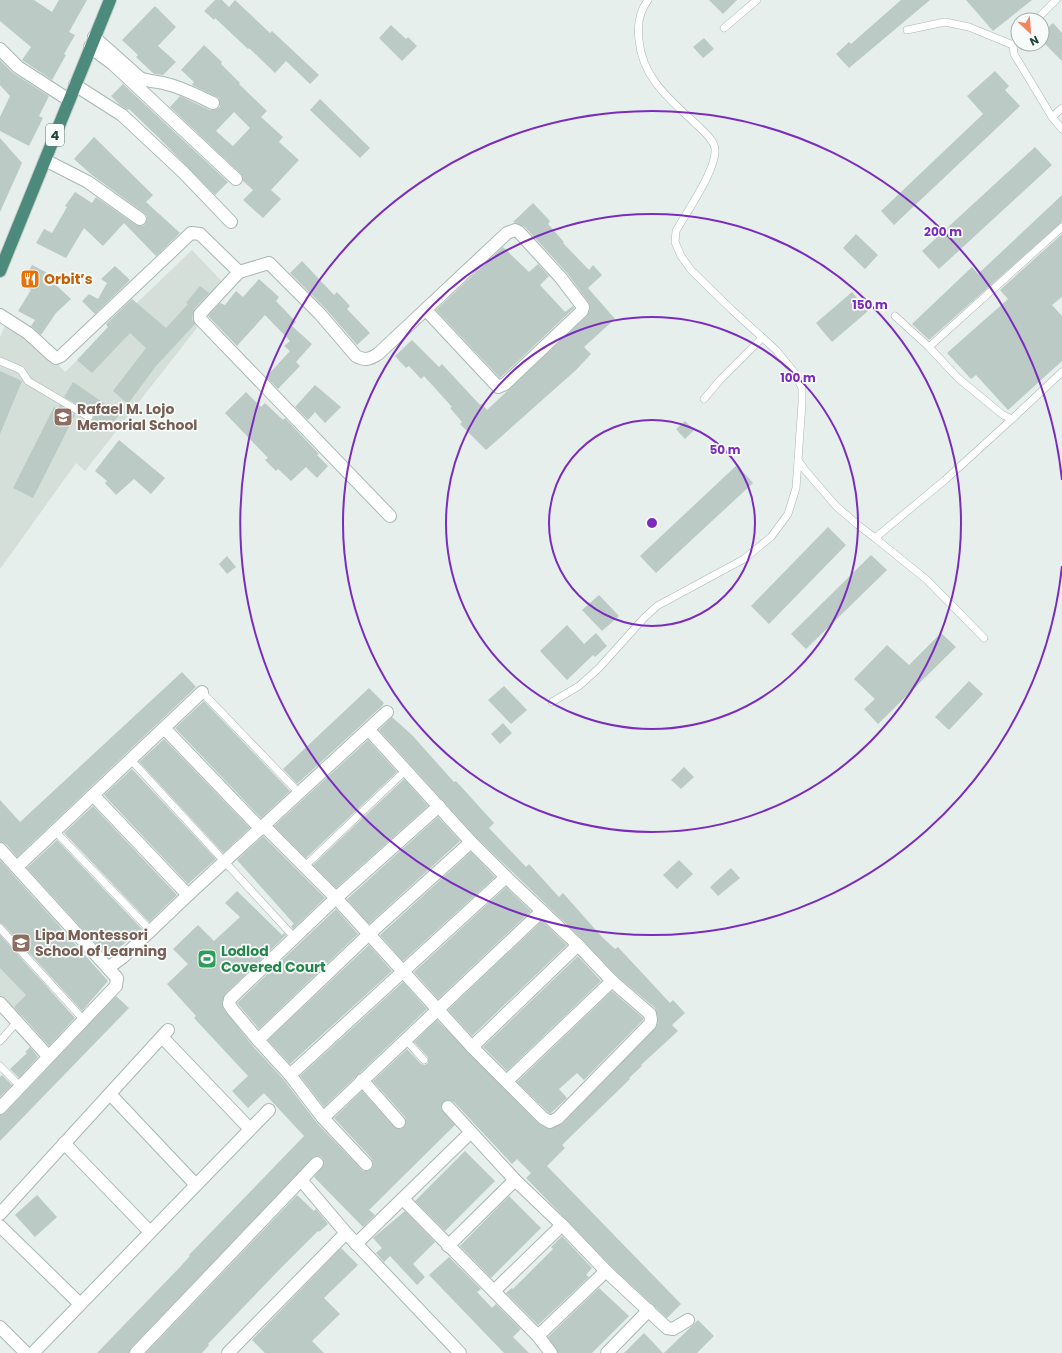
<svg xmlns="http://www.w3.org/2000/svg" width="1062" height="1353" font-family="Poppins,sans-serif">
<rect width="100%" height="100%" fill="#e6efeb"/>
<!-- built -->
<g fill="#d4dfda">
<path d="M192 250 228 288 85 471 76 463 0 569V337L6 323 40 344 65 372Z"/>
<path d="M0 898 21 913 38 898 61 926 23 961 50 989 19 1017 0 997Z"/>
</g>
<!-- building -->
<g fill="#bbcac4" fill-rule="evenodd">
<path d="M0 0H34L52 12 59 0H87L69 32 75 35 64 54 66 55 52 80 22 60 31 47 0 21Z"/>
<path d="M215 0H222L229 7 235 0 270 33 272 31 319 75 310 84 286 61 275 73 249 48 248 49 215 18 214 20 204 11Z"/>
<path d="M709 0H737L723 14Z"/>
<path d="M901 0H930L849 68 836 54 849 42 851 44Z"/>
<path d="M966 0H1032L993 31Z"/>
<path d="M155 6 176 27 158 46 176 62 163 75 154 74 136 57 138 55 122 40Z"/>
<path d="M1053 23 1062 33V61L1042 41V33Z"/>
<path d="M391 25 406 39 408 37 417 46 402 61 379 38Z"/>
<path d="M704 38 714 49 703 58 693 47Z"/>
<path d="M204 45 222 62 221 64 240 83 239 84 267 111 261 117 283 137 279 142 299 160 271 190 281 199 263 218 243 200 253 190 243 181 241 174 170 107 180 96 210 110 217 109 220 107 219 98 192 85 194 82 181 70ZM234 112 250 128 233 146 216 131Z"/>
<path d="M0 60 13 73 49 96 39 116 43 118 29 146 0 131V117L10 96 0 85Z"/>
<path d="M995 71 1009 86 1005 90 1020 106 894 225 881 211 983 114 967 96Z"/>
<path d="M123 84 228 182 215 195 157 136 129 109 128 110 120 105 111 96Z"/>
<path d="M320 99 370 148 360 158 310 110Z"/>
<path d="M94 137 153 195 146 202 180 233 156 256 124 223 103 246 84 228 66 258 36 243 44 229 52 233 67 207 65 206 75 192 92 203 96 197 136 225 143 226 146 223 147 216 144 213 92 175 74 159Z"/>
<path d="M0 138 22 163 0 212Z"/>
<path d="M1035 147 1052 165 939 269 922 251Z"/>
<path d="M1062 195V222L929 340 912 324 972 267 978 274Z"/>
<path d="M533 203 550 221 548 224 564 242 563 243 589 270 593 265 602 275 588 288 615 319 584 347 591 354 576 370 486 450 460 424 462 422 450 408 452 407 424 376 421 379 409 366 406 368 395 356 412 340 439 367 442 364 480 405 482 404 487 410 587 316 590 309 589 303 567 273 525 227 513 222Z"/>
<path d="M856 234 878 255 865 269 843 248Z"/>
<path d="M1062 234V297L1052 305 1062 316V361L1008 410 976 375 971 379 947 353 1008 299 1000 290Z"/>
<path d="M503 247 529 272 538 264 549 276 540 285 565 312 573 306 574 308 500 378 436 310Z"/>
<path d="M302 261 334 295 337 292 350 306 347 309 370 333 357 345 326 309 290 273Z"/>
<path d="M32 265 59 279 56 285 71 299 56 313 41 335 31 326 35 320 18 311 31 290 21 285Z"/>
<path d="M115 266 130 280 95 314 82 301 89 294 98 299 107 283 101 279Z"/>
<path d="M259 279 279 297 276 301 296 322 292 326 312 344 296 362 300 366 278 389 266 377 290 351 284 346 290 341 265 315 237 346 208 316 220 303 225 305 236 291 243 297Z"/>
<path d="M200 286 209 293 194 309 192 319 195 324 156 366 128 404 113 391 146 348 130 333 92 373 77 360 108 327 106 324 132 299 166 328 188 304 186 303Z"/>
<path d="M852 292 868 311 832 342 816 323Z"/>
<path d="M0 371 22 381 0 434Z"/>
<path d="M73 382 120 414 105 432 92 421 94 417 92 413 64 397Z"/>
<path d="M315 385 341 407 325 423 315 412 308 420 295 407Z"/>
<path d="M246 392 261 407 265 403 283 420 285 418 319 454 317 455 328 466 317 478 306 467 291 481 278 469 276 471 265 460 268 458 225 413Z"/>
<path d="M60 405 75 415 33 498 13 488 54 407 57 409Z"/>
<path d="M685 421 694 430 685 439 676 429Z"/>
<path d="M119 440 165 478 151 494 134 479 116 495 105 483 107 481 95 471Z"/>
<path d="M737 465 753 483 656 573 640 556Z"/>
<path d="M828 527 846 545 769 624 751 606Z"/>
<path d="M871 555 887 570 806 649 791 634Z"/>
<path d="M227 556 236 567 227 574 219 564Z"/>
<path d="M599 595 619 616 602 631 582 610Z"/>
<path d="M567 625 584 644 596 633 607 646 595 657 593 655 567 680 540 651Z"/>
<path d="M941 633 956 647 878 724 864 709 875 699 854 679 887 645 909 665Z"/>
<path d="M182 672 196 687 17 857 6 844 0 842V800L20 822Z"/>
<path d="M969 681 983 694 949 730 935 717Z"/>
<path d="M504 686 527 710 511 724 488 700Z"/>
<path d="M369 688 384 703 382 706 297 784 283 769Z"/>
<path d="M204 701 290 791 261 818 175 728Z"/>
<path d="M392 717 412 735 454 782 456 781 494 823 489 828 526 867 529 864 559 897 563 893 602 937 615 949 618 947 670 1003 673 1000 685 1013 672 1025 678 1031 641 1065 642 1066 629 1078 630 1079 562 1145 565 1148 547 1166 681 1304 667 1318 611 1266 526 1178 531 1173 517 1159 512 1164 454 1102 447 1100 443 1102 441 1109 455 1125 369 1210 375 1215 363 1227 314 1177 324 1164 322 1157 315 1156 131 1348 129 1353H97L180 1267 190 1256 189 1255 304 1136 264 1093 248 1108 232 1091 248 1076 194 1018 196 1016 167 984 188 964 173 949 198 925 214 941 240 917 225 903 237 891 282 935 284 933 286 935 225 994 222 1003 223 1008 252 1045 284 1080 317 1123 363 1171 371 1169 373 1166 372 1159 334 1118 362 1091 394 1127 400 1129 404 1127 406 1121 405 1117 373 1081 407 1049 421 1064 425 1065 428 1063V1057L414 1042 437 1020 538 1123 550 1129 563 1123 657 1026 658 1019 655 1008 617 976 583 940 476 837 379 730Z"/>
<path d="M503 723 512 733 500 744 491 734Z"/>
<path d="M164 739 250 828 223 853 139 762Z"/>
<path d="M368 740 397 772 306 858 274 826Z"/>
<path d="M684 767 694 777 681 789 671 780Z"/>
<path d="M132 769 216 859 188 884 104 795Z"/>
<path d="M404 779 428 806 336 888 313 865Z"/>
<path d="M93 806 177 895 149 922 64 833Z"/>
<path d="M438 817 460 841 369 924 347 899Z"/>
<path d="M263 836 325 898 293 929 291 926 294 924 237 860Z"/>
<path d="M57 840 142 929 108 957 27 868Z"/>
<path d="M471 852 495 877 403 961 380 935Z"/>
<path d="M0 860 108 981 82 1011 4 925 0 923Z"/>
<path d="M679 860 693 874 677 889 663 875Z"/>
<path d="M731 868 740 878 718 896 710 887Z"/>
<path d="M506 887 531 911 438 999 414 972Z"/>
<path d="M336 909 358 934 259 1029 237 1003Z"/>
<path d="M542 921 567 945 472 1036 448 1010Z"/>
<path d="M0 935 75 1018 49 1046 14 1007 26 995 0 968Z"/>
<path d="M369 945 392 971 290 1064 268 1040Z"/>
<path d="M578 956 601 981 507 1071 483 1047Z"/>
<path d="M403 982 427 1009 324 1107 300 1076Z"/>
<path d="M612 991 643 1018V1020L584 1080 577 1073 559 1089 567 1098 550 1114 517 1082Z"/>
<path d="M116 996 129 1008 0 1141V1115L5 1113Z"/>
<path d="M30 1047 38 1057 19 1078 10 1069 27 1053 25 1052Z"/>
<path d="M2 1075 12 1085 0 1097V1077Z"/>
<path d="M465 1151 495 1181 445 1231 415 1201Z"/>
<path d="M37 1195 57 1217 35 1237 15 1215Z"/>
<path d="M297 1195 314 1211 316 1209 328 1224 319 1232 318 1231 278 1271 208 1344 209 1345 202 1353H146Z"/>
<path d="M509 1196 541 1228 491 1278 460 1246Z"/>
<path d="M405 1211 435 1242 413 1264 425 1277 417 1285 390 1256 384 1262 376 1253 382 1248 373 1238Z"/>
<path d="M562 1236 592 1268 586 1275 589 1277 538 1325 506 1293 512 1288 513 1289 553 1249 551 1247Z"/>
<path d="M341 1248 358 1265 324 1298 340 1314 312 1341 324 1353H265L252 1340Z"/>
<path d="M449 1257 481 1289 477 1292 492 1308 496 1304 521 1329 513 1337 529 1353H504L429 1275Z"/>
<path d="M599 1288 629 1316 592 1353H558L548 1337Z"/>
<path d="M698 1320 714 1336 697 1353H664Z"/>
<path d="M644 1333 663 1353H624Z"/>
</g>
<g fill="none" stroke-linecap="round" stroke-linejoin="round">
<!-- service casing -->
<g stroke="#a8b8b2" stroke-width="8">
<g id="service">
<path d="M648 0C639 12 637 25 639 40 642 77 669 99 695 123 702 130 714 139 715 149 717 169 686 213 676 231L675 242 681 256 691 270 732 310 776 350 794 372 802 388V403L798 460 805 470 836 506 858 525 875 538"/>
<path d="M1036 20 1056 0"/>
<path d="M724 28 757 0"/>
<path d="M907 30 945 22 969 27 1013 45"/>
<path d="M1018 38 1013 45 1014 54 1052 117 1062 129"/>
<path d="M1052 117 1062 108"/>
<path d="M895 316 929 347 958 378 1003 415 1012 419 1062 372"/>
<path d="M929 347 1062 227"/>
<path d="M0 361 21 370 28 381 89 417"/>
<path d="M704 399 720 380 762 338"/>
<path d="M984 638 927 580 875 538 945 480 1012 419"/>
<path d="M202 692 300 794"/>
<path d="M552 702 579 686 599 668 644 618 657 606 744 559 771 537 788 514 796 488 798 461"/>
<path d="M131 760 294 937"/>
<path d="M55 831 151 931"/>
<path d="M305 866 406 770"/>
<path d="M0 928 83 1019"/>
<path d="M405 1039 424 1060"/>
<path d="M0 1041 17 1022"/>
<path d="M0 1066 20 1086"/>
</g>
</g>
<!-- minor casing -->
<g stroke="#a8b8b2" stroke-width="14">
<g id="minor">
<path d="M94 37 140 78C149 82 157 81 167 84 183 88 198 96 213 103"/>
<path d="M90 47 113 64 236 179"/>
<path d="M0 49 18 67 69 100"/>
<path d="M75 85 122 115 183 172 231 222"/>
<path d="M45 160 88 182 140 219"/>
<path d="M239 272 269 263 320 314 356 356C365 361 370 359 378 354L507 233 515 230 519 232 561 278 583 307 582 311 505 384 498 387 426 310"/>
<path d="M0 315 28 333 52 355 56 358 61 356 191 233 200 234 239 272 200 314V319L390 516"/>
<path d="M164 728 261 829"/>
<path d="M93 795 188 895"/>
<path d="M264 826 336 898 472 1047 543 1118 550 1122 558 1118 650 1024 651 1020 650 1014 612 981 578 945 506 877 471 842 369 730"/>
<path d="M0 849 108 968 123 957 188 895 387 712"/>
<path d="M17 867 202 692"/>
<path d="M0 1003 48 1056"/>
<path d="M162 1037 250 1129"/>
<path d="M258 1040 369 934 471 842"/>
<path d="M472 1047 578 945"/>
<path d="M290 1075 506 877"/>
<path d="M362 1080 399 1122"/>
<path d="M507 1081 612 981"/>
<path d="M110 1094 196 1185"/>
<path d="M448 1107 515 1180 562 1225 606 1271 667 1328 673 1329 688 1320"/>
<path d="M0 1108 116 986 117 978 108 968"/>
<path d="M323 1118 542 911"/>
<path d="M64 1143 150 1232"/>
<path d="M366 1164 323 1118 290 1075 258 1040 232 1009 229 1004 230 999 336 898 439 806"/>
<path d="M301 1180 346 1233 460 1353"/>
<path d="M403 1199 538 1336 551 1353"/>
<path d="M0 1214 168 1030"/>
<path d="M0 1226 80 1304"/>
<path d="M356 1244 470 1133"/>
<path d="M448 1246 515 1180"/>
<path d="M494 1291 562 1225"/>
<path d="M0 1327 26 1353"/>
<path d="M538 1336 606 1271"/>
<path d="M33 1353 269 1110"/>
<path d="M136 1353 317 1163"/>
<path d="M228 1353 346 1233"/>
<path d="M607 1353 649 1310"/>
</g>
</g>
<!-- trunk casing -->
<g stroke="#c2cac8" stroke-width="14">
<path id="trunk" d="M0 271 110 0"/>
</g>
<!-- service -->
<use href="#service" stroke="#fff" stroke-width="7"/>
<!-- minor -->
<use href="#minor" stroke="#fff" stroke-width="12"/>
<!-- trunk -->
<use href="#trunk" stroke="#4c8a7c" stroke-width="12"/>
</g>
<!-- distance rings -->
<g fill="none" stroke="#7b2cbf" stroke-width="2">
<circle cx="652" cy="523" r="103"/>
<circle cx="652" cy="523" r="206"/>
<circle cx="652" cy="523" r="309"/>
<path d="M1062 566A412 412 0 1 1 1062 480"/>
</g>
<!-- icons -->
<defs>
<g id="restaurant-square" transform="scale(1)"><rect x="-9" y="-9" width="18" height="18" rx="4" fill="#e8710a" stroke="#f7fbf9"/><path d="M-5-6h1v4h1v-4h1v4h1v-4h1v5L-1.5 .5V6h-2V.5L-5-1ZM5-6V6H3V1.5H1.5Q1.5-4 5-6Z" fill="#fff"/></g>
<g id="school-square" transform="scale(1)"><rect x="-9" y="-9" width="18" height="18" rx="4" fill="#8d6e63" stroke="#f7fbf9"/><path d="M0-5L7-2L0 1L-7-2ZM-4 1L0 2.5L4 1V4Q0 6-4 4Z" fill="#fff"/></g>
<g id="stadium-square" transform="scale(1)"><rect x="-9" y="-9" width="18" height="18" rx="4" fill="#2e9e5b" stroke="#f7fbf9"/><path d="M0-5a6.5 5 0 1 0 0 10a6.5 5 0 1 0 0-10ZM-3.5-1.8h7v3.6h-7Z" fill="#fff"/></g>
</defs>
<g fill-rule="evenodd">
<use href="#restaurant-square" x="30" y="279"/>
<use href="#school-square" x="63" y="417"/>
<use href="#school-square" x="21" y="943"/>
<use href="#stadium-square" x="207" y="959"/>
</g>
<g text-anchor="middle" stroke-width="3.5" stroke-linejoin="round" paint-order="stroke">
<!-- shield labels -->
<rect fill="#f7fbf9" stroke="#637a73" stroke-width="1" x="46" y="124" width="18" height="22" rx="3"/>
<g font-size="13" font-weight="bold" fill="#24423a">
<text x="55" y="140">4</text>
</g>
<!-- food labels -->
<g font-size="14" font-weight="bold" fill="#c56008" stroke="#f7fbf9" text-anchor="start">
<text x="44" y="284">Orbit’s</text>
</g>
<!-- education labels -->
<g font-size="14" font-weight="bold" fill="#785e54" stroke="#f7fbf9" text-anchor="start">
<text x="77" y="414">Rafael M. Lojo<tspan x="77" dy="16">Memorial School</tspan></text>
<text x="35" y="940">Lipa Montessori<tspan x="35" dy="16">School of Learning</tspan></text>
</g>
<!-- leisure labels -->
<g font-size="14" font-weight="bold" fill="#27864d" stroke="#f7fbf9" text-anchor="start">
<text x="221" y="956">Lodlod<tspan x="221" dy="16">Covered Court</tspan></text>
</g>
</g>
<circle cx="652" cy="523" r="6" fill="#7b2cbf" stroke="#f7fbf9" stroke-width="2"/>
<g font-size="12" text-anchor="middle" font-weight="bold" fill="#7b2cbf" stroke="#f7fbf9" stroke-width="3.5" stroke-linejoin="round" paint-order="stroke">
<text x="943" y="236">200 m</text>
<text x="870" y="309">150 m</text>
<text x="798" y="382">100 m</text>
<text x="725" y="454">50 m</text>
</g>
<!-- north arrow -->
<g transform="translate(1030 32) rotate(154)"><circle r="19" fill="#f7fbf9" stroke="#a3b1ad"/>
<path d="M0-3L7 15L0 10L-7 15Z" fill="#f4845f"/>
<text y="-6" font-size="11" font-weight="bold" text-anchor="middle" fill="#24423a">N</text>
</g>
</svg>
